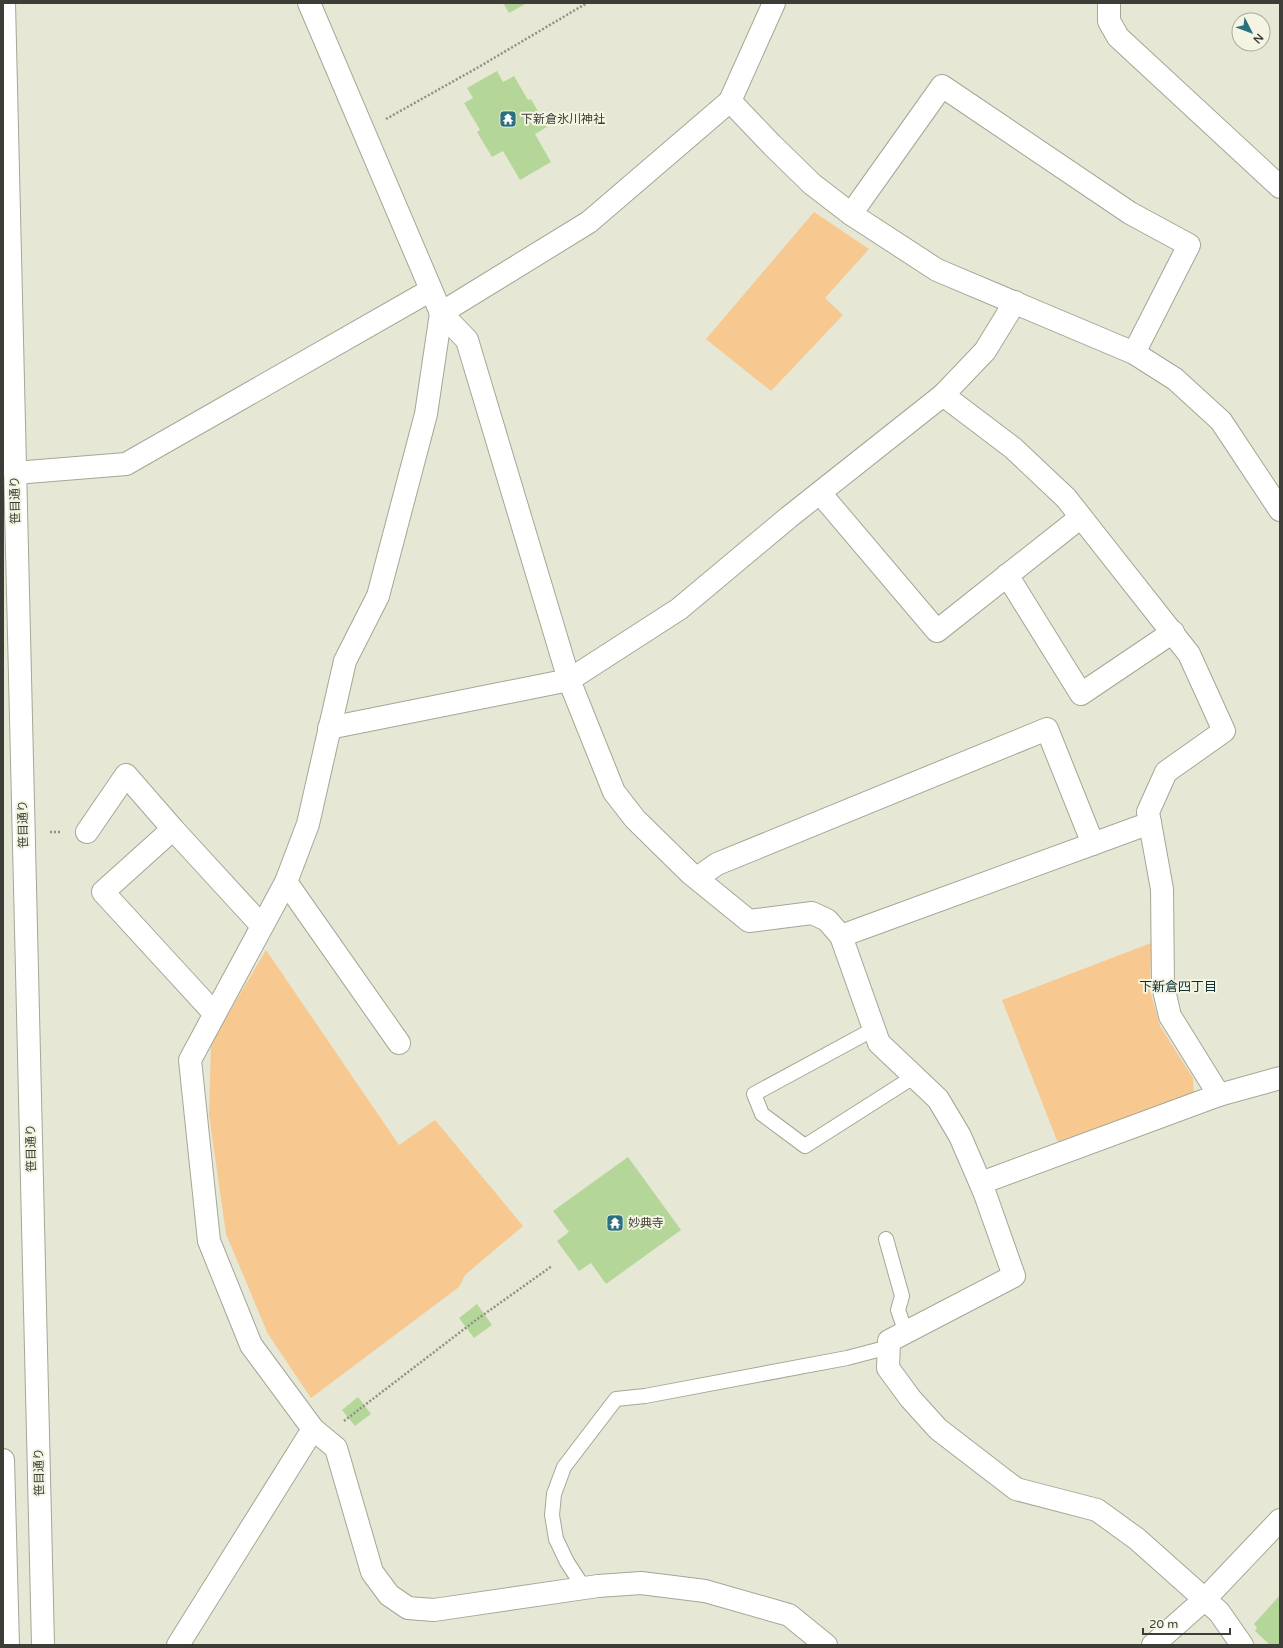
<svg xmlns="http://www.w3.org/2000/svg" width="1283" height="1648" font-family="'Varela Round','Noto Sans JP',sans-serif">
<rect width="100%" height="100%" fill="#e6e8d5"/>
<!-- green -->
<g fill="#f7c88f">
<path d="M814 212 869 249 825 298 843 315 771 391 706 339Z"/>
<path d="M1151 943 1150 990 1160 1026 1193 1078 1194 1095 1058 1143 1002 1000Z"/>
<path d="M266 950 399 1145 435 1120 523 1226 465 1275 459 1287 311 1398 268 1334 226 1234 209 1115 211 1043Z"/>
</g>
<!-- building -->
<g fill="#b4d799">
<path d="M503 3H527L509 13Z"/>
<path d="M497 71 503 82 514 76 528 100 531 99 547 127 535 134 551 162 520 180 503 151 492 157 477 132 480 130 464 103 473 98 467 88Z"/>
<path d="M628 1157 681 1230 606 1284 591 1263 579 1271 557 1241 569 1232 553 1211Z"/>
<path d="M477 1304 492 1325 474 1338 459 1318Z"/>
<path d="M358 1397 371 1414 355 1426 342 1410Z"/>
<path d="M1280 1595V1645H1270L1255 1631 1257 1628 1254 1624Z"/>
</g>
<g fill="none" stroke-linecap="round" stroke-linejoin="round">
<!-- service casing -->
<g stroke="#a5a695" stroke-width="16">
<g id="service">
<path d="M874 1029 754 1094 762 1114 805 1146 915 1076"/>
<path d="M886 1239 902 1296 898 1310 906 1333"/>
<path d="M584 1588 567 1562 556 1539 552 1515 554 1494 564 1467 616 1399 645 1396 847 1358 889 1347"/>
</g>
</g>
<!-- minor casing -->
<g stroke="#a5a695" stroke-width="24">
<g id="minor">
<path d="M309 3 441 313 467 340 569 680 614 792 635 819 690 873 749 921 812 913 827 920 841 936 879 1043 938 1099 960 1136 985 1194 1014 1276 889 1341 888 1368 910 1398 938 1429 1016 1489 1097 1510 1137 1539 1219 1612 1242 1645"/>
<path d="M1109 3V21L1118 37 1280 187"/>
<path d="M730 101 772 145 812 184 851 214 937 270 1134 353 1175 379 1221 421 1280 510"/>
<path d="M851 214 942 86 1130 213 1189 245 1134 353"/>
<path d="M441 313 426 414 378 596 345 661 308 824 286 882 190 1060 209 1241 251 1345 313 1429 336 1448 372 1572 389 1595 408 1608 434 1610 598 1586 641 1583 705 1591 789 1615 826 1645"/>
<path d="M441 313 589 222 730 101 774 3"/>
<path d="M943 395 1013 448 1066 498 1189 654 1224 731 1166 772 1148 812 1162 889 1163 986 1170 1016 1219 1095"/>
<path d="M15 473 126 464 431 290"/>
<path d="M820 493 937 631 1081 517"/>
<path d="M1007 575 1081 694 1173 632"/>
<path d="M329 728 569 680 679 609 789 517 943 395 985 351 1015 302"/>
<path d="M173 829 103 892 214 1013"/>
<path d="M87 832 126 775 173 829 262 926"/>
<path d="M697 878 717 864 1047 729 1093 844"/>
<path d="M286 882 399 1043"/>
<path d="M841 936 1150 823"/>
<path d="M981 1183 1219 1095 1280 1078"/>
<path d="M178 1645 313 1429"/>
<path d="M1153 1645 1205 1599 1280 1520"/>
</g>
</g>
<!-- primary casing -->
<g stroke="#a5a695" stroke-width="24">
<g id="primary">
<path d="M4 3 43 1645"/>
<path d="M3 1460 8 1645"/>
</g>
</g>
<!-- path -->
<g stroke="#8f9184" stroke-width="2.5" stroke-dasharray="2 2" stroke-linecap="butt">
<path d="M386 119 477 68 587 3"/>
<path d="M50 832H61"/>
<path d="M344 1421 476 1320 552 1266"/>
</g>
<!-- service -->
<use href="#service" stroke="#fff" stroke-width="14"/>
<!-- minor -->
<use href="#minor" stroke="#fff" stroke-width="22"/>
<!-- primary -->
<use href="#primary" stroke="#fff" stroke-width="22"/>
</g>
<!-- icons -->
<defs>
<g id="temple-square" transform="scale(0.9)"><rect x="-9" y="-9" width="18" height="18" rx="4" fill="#2b707f" stroke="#f3f5e2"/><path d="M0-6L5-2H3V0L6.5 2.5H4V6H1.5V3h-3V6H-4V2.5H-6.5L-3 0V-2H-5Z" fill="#fff"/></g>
</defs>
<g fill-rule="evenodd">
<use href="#temple-square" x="508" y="119"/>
<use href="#temple-square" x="615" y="1223"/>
</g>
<g text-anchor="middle" stroke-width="4" stroke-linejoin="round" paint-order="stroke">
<!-- poi labels -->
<g font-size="12" fill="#3c3d36" stroke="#f3f5e2" text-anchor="start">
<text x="521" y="123">下新倉氷川神社</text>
<text x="628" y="1227">妙典寺</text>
</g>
<!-- street labels -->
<g font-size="12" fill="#3c3d36" stroke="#f3f5e2">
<text transform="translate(15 500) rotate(-91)" y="4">笹目通り</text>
<text transform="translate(23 824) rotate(-91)" y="4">笹目通り</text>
<text transform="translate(31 1148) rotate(-91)" y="4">笹目通り</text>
<text transform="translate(39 1472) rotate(-91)" y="4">笹目通り</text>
</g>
<!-- neighbourhood labels -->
<g font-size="13" fill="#0e3036" stroke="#f3f5e2">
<text x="1178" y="991">下新倉四丁目</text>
</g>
</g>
<!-- border -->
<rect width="1283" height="1648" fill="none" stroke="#3c3d36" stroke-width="8"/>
<!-- north arrow -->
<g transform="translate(1251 32) rotate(132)"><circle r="19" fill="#f3f5e2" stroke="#aaab9d"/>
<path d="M0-3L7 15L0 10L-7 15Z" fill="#2b707f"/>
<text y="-6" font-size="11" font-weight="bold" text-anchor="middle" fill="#3c3d36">N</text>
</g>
<!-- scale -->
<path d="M1143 1628v6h87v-6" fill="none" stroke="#3c3d36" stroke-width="2"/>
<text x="1149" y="1628" font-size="12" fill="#3c3d36" stroke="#f3f5e2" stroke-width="3" paint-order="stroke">20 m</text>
</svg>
